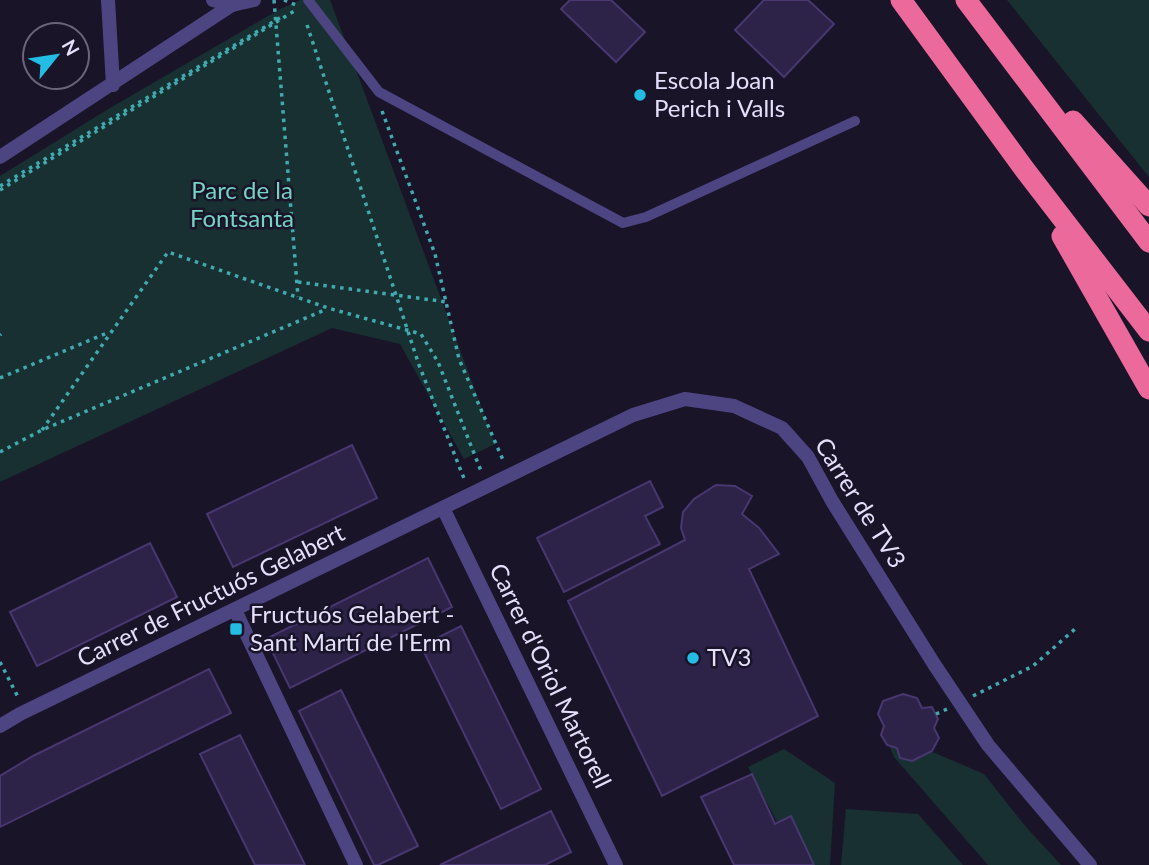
<svg xmlns="http://www.w3.org/2000/svg" width="1149" height="865" font-family="Lato,sans-serif">
<rect width="100%" height="100%" fill="#1a1428"/>
<!-- green -->
<g fill="#183032">
<path d="M300 0H330L495 444 464 459 400 344 332 328 0 482V176L110 108 280 9Z"/>
<path d="M1007 0H1149V177Z"/>
<path d="M888 743 895 746 900 756 930 751 984 774 1026 827 1061 865H988L894 757Z"/>
<path d="M784 749 835 783 830 865H813L789 816 777 822 748 767Z"/>
<path d="M846 809 918 814 963 865H841Z"/>
</g>
<!-- building -->
<g fill="#2d2247" stroke="#483770" stroke-width="2">
<path d="M570 0H611L645 32 616 62 561 9Z"/>
<path d="M764 0H808L834 24 784 77 735 30Z"/>
<path d="M352 445 377 498 233 567 207 514Z"/>
<path d="M650 481 663 507 645 516 660 544 564 592 537 538Z"/>
<path d="M716 485 735 486 752 496 742 514 759 528 779 554 749 569 818 716 662 796 568 601 685 540 681 528 683 512 694 499Z"/>
<path d="M150 543 177 597 37 666 10 612Z"/>
<path d="M428 558 452 607 290 688 266 639Z"/>
<path d="M461 626 541 789 501 809 421 646Z"/>
<path d="M209 669 231 713 0 827V776L33 756Z"/>
<path d="M341 690 418 846 378 865H374L299 711Z"/>
<path d="M903 694 917 698 922 708 932 707 938 719 934 728 939 738 932 751 912 761 900 758 897 748 887 745 881 735 884 726 878 714 883 701Z"/>
<path d="M240 735 305 865H255L200 754Z"/>
<path d="M752 774 775 824 791 816 814 865H734L701 797Z"/>
<path d="M551 811 571 852 545 865H440Z"/>
</g>
<g fill="none" stroke-linecap="round" stroke-linejoin="round">
<!-- path -->
<g stroke="#40aaae" stroke-width="3.5" stroke-dasharray="3.5 5" stroke-linecap="butt">
<path d="M274 0 298 297"/>
<path d="M284 0 296 5"/>
<path d="M307 25 419 365 465 481"/>
<path d="M382 111 435 254 459 359 503 460"/>
<path d="M0 186 283 16"/>
<path d="M0 190 296 10"/>
<path d="M298 282 447 302"/>
<path d="M0 335 1 334"/>
<path d="M0 378 107 333"/>
<path d="M42 430 168 252 328 308 421 334 438 362 481 471"/>
<path d="M0 452 42 430 327 309"/>
<path d="M0 662 18 697"/>
<path d="M973 696 1033 666 1075 629"/>
<path d="M936 714 947 709"/>
</g>
<!-- lane -->
<path stroke="#4d4582" stroke-width="10" d="M308 0 379 92 623 223 646 217 855 121"/>
<!-- street -->
<g stroke="#4d4582" stroke-width="14">
<path d="M108 0 113 85"/>
<path d="M213 0 232 5"/>
<path d="M0 157 232 5 254 0"/>
<path d="M443 508 616 865"/>
<path d="M235 610 356 865"/>
<path d="M0 726 20 714 633 415 685 399 734 406 782 428 808 457 832 501 934 664 988 745 1090 865"/>
</g>
<!-- highway -->
<g stroke="#ec699b" stroke-width="21">
<path d="M901 0 1025 170 1149 331"/>
<path d="M966 0 1149 242"/>
<path d="M1073 121 1149 206"/>
<path d="M1062 236 1149 389"/>
</g>
</g>
<!-- markers -->
<g fill="#23bde4" stroke="#1a1428" stroke-width="2.5">
<circle cx="640" cy="95" r="7"/>
<rect x="229" y="622" width="14" height="14" rx="3.5"/>
<circle cx="693" cy="658" r="7"/>
</g>
<g text-anchor="middle" stroke-width="5" stroke-linejoin="round" paint-order="stroke">
<!-- poi labels -->
<g font-size="24" fill="#e5dffb" stroke="#1a1428" text-anchor="start">
<text x="654" y="89">Escola Joan<tspan x="654" dy="28">Perich i Valls</tspan></text>
<text x="250" y="623">Fructuós Gelabert -<tspan x="250" dy="28">Sant Martí de l'Erm</tspan></text>
<text x="707" y="666">TV3</text>
</g>
<!-- park labels -->
<g font-size="24" fill="#73d3c5" stroke="#1a1428">
<text x="242" y="199">Parc de la<tspan x="242" dy="28">Fontsanta</tspan></text>
</g>
<!-- street labels -->
<g font-size="24" fill="#e5dffb" stroke="#1a1428">
<text transform="translate(860 503) rotate(58)" y="8">Carrer de TV3</text>
<text transform="translate(211 596) rotate(-26)" y="8">Carrer de Fructuós Gelabert</text>
<text transform="translate(550 676) rotate(64)" y="8">Carrer d'Oriol Martorell</text>
</g>
</g>
<!-- north arrow -->
<g transform="translate(56 56) rotate(60)"><circle r="33" fill="#1a1428" stroke="#6b657c" stroke-width="2"/>
<path d="M0-5L12 26L0 18L-12 26Z" fill="#23bde4"/>
<text y="-10" font-size="19" font-weight="bold" text-anchor="middle" fill="#e5dffb">N</text>
</g>
</svg>
